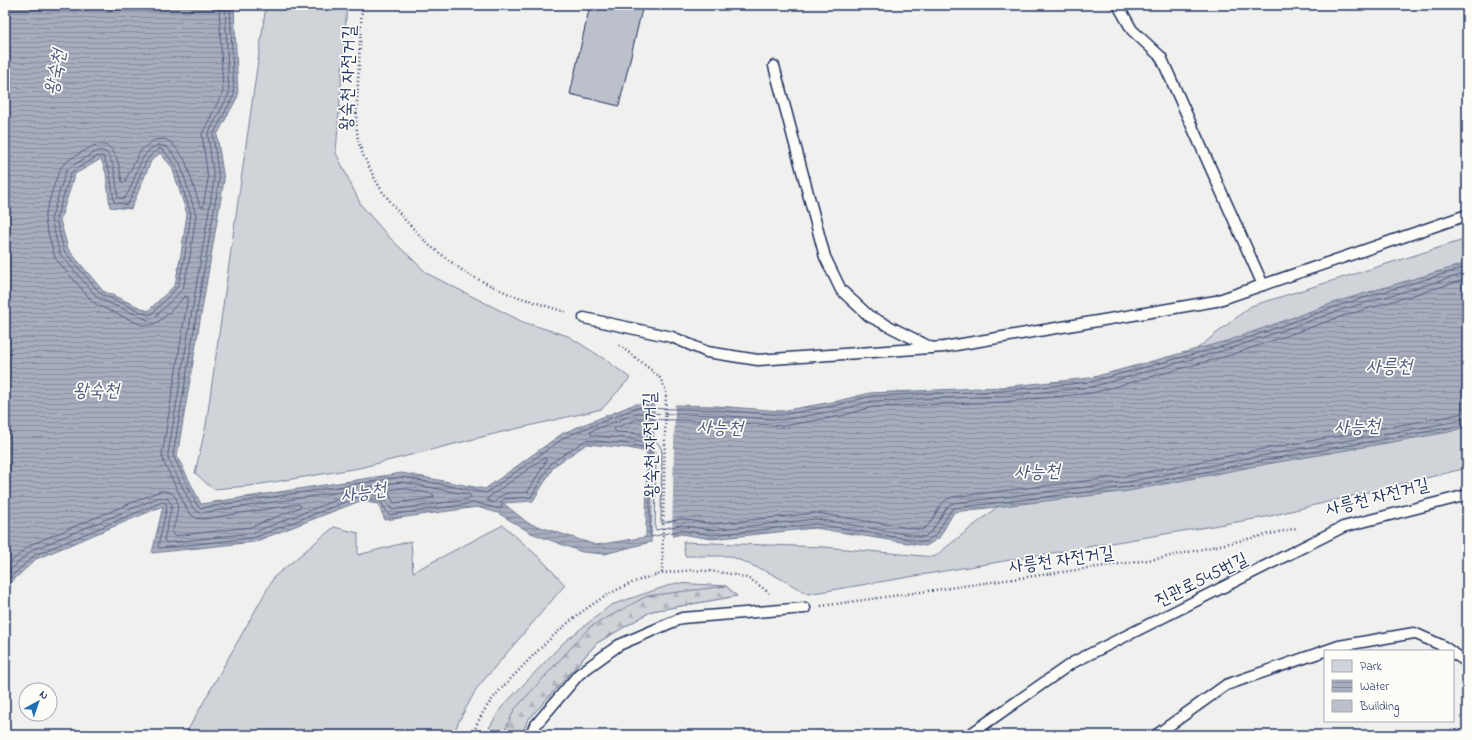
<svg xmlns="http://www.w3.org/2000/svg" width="1472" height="740" font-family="'Indie Flower','Poor Story',sans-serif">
<defs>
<pattern id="forest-firs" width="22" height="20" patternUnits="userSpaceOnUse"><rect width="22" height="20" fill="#d0d3d8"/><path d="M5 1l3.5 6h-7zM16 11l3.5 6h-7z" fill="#b2b5bc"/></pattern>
<pattern id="water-rules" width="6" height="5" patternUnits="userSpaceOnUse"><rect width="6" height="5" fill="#a7adbd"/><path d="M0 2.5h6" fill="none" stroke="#878d9d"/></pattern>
</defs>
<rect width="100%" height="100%" fill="#f0f0ee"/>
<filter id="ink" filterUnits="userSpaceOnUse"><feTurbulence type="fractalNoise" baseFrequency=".025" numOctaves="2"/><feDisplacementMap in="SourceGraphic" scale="8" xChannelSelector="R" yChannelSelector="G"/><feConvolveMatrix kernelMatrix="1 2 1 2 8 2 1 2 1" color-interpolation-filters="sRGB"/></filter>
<g filter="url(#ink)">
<!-- green -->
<g fill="#d0d3d8" stroke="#76819b">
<path d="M266 5H347L336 153 361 205 389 237 428 274 523 322 568 336 606 360 630 378 602 409 498 433 359 468 249 486 213 489 195 473 206 425Z"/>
<path d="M1467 239V468L1266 517 808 594 772 574 730 556H685L683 542 824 547 934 557 1251 306Z"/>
<path d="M503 525 542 560 565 585 477 688 459 721 453 735H185L274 577 334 527 358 533V555L411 541 413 572Z"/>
<path d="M676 583 726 586 737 596 652 611 597 643 527 721 522 735H485L501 708 564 642 611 605Z"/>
</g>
<!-- forest -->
<path fill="url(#forest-firs)" stroke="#76819b" d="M726 586 737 596 652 611 597 643 527 721 522 735H503L514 710 590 627 647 596Z"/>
<!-- water -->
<path fill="url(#water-rules)" stroke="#6f7b97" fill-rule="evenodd" d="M5 5H234L238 96 217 135 224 180 177 456 201 504 402 473 485 489 563 433 635 404 716 406 781 411 838 401 870 393 1002 387 1090 378 1230 340 1339 301 1467 263V426L1449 432 1256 466 1129 491 954 512 939 538 926 546 815 528 712 539 681 534 605 554 582 552 531 533 498 513 477 507 385 520 378 504 360 501 254 542 152 553 163 506 36 559 5 588ZM160 153 172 167 187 214 181 254 175 285 148 311 103 291 68 249 60 220 75 174 101 159 106 173 110 207 131 209 151 161ZM587 444 628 448 647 452 646 537 596 545 528 523 503 503 533 501 554 466Z"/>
<!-- pier -->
<path fill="#f0f0ee" d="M655 402 675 403 672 538 652 544Z"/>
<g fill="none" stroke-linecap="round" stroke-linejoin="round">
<!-- shore -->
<g stroke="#536184" stroke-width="1">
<path d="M230 5 234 95 213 135 219 180 173 455 197 505 201 508 402 477 486 493 565 437 636 408 716 410 781 415 838 405 871 396 1002 391 1090 382 1231 344 1340 305 1467 267"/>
<path d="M158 145 167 147 180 163 196 215 190 256 183 289 155 317 148 320 98 298 60 254 51 219 66 171 70 167 96 152 100 150 105 152C116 160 116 185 118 198L124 199C137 183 136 153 158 145Z"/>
<path d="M160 149 164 151 175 165 191 214 185 255 178 286 152 314 148 315 101 294 64 251 56 219 71 173 73 171 98 156H103L110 173 114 202 127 205C138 190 141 155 160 149Z"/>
<path d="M1467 273 1341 310 1232 348 1091 387 1003 396 872 401 840 410 782 420 716 415 637 413 591 431 590 433 591 435C604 437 642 438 651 445 654 447 655 449 656 453L655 529 656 530 680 525 712 530 816 519 924 537 932 531 947 507 953 503 1128 482 1254 457 1447 423 1467 418"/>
<path d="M1467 279 1343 316 1234 354 1092 393 1003 402 872 407 841 416 783 426 716 421 638 419 615 428 614 430 616 432C631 433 659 433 662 452L661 521 662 523 681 519 713 524 816 513 922 530C936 523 936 502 952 497L1127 476 1253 451 1446 417 1467 412"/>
<path d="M544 458H546V461L528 492C513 494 504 489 494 503L487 500 488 498Z"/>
<path d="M402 482 470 495 471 498 470 499 392 510 382 496 362 492 360 491 362 488Z"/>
<path d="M402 488 433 494 434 497 433 498 394 503 388 491Z"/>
<path d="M5 567 30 545 160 491C187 490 176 518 172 533L174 536 251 527 301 507 299 504 203 519 196 518 189 513 164 463 162 455 188 297 185 296C174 306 159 329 142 325L97 305 92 301 55 258 45 222V215C49 203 56 175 62 166 67 160 76 156 82 152 87 150 91 146 96 145 116 139 120 169 122 182L124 183 141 150 154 140 165 139 172 143 185 160 200 206 203 207 208 179 202 134 223 92 219 5"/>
<path d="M5 575 32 550 160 497 168 499 172 505 164 540 166 543 252 533 356 492 354 490 200 513 193 508 168 458V454L214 180 208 134 229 94 225 5"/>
<path d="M5 582 35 555 162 502 166 503 167 507 158 546 159 548 253 538 358 497 380 501 389 515 476 503 500 509 502 508 501 502 504 499 531 497 551 463 586 440 628 444 647 448 650 450V535L651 537 681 530 712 535 816 524 925 542 936 535 951 510 954 508 1129 487 1255 462 1448 428 1467 423"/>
</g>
</g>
<!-- building -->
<path fill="#bbc0ca" stroke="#1b2f5e" d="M590 5H643L619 106 570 94Z"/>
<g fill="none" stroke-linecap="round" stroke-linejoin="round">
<!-- service casing -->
<g stroke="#1b2f5e" stroke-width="13">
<g id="service">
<path d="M1118 5 1132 30 1161 57 1263 285"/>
<path d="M774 66 825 257 841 290 869 316 932 348"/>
<path d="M584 318 672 337 707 352 758 360 944 347 1216 301 1467 215"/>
<path d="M1453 653 1467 662"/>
<path d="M531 735 534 727 579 674 619 645 682 618 805 608"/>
<path d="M969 735 1072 663 1343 527 1467 495"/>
<path d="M1156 735 1226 685 1339 646 1414 633 1441 645 1450 651"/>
</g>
</g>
<!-- path -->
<g stroke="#1b2f5e" stroke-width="2.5" stroke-dasharray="1 3" stroke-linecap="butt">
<path d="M362 5 356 121 358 141 363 155 375 179 382 191 405 220 430 246 467 274 509 294 568 313"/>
<path d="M619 345 659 376 666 391 662 573"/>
<path d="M821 606 1162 558 1297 528"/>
<path d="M472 735C475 729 478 722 481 716 492 696 509 681 524 665 573 613 631 565 707 571 719 572 737 574 749 579 755 582 763 588 769 593"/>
</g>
<!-- service -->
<use href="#service" stroke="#fdfcf7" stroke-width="10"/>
</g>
</g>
<g text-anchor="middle" stroke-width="3.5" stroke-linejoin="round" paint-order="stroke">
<!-- street labels -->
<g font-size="18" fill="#1b2f5e" stroke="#fdfcf7">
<text transform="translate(347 78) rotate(-88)" y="6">왕숙천 자전거길</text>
<text transform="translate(650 445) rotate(-91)" y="6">왕숙천 자전거길</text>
<text transform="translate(1377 496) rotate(-14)" y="6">사릉천 자전거길</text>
<text transform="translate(1061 559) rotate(-8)" y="6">사릉천 자전거길</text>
<text transform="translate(1201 579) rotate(-26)" y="6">진관로545번길</text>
</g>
<!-- water labels -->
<g font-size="19" font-style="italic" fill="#4c5b7f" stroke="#fdfcf7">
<text transform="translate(54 72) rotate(-79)" y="7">왕숙천</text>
<text x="1389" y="372">사릉천</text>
<text x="96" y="396">왕숙천</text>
<text transform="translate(1357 425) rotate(-1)" y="7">사능천</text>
<text transform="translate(720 426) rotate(2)" y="7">사능천</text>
<text transform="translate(1037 470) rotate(-1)" y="7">사능천</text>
<text transform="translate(363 491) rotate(-9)" y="7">사능천</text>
</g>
</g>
<!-- margin -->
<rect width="1472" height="740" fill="none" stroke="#fdfcf7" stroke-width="20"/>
<rect x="10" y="10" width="1452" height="720" fill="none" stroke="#1b2f5e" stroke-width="1.5" filter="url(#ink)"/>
<!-- legend -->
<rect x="1324" y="650" width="130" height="72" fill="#fdfcf7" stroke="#a3aaba"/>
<rect x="1332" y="660" width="20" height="12" fill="#d0d3d8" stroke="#a3aaba"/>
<text x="1360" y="670" font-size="12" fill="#1b2f5e">Park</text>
<rect x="1332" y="680" width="20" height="12" fill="url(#water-rules)" stroke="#a3aaba"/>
<text x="1360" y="690" font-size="12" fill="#1b2f5e">Water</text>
<rect x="1332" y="700" width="20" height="12" fill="#bbc0ca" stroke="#a3aaba"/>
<text x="1360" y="710" font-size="12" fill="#1b2f5e">Building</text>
<!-- north arrow -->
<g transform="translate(38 702) rotate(40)"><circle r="19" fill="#fdfcf7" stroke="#a3aaba"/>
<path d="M0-3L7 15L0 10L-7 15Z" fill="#1f6fb2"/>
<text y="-6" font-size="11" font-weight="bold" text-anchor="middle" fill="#1b2f5e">N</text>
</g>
</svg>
